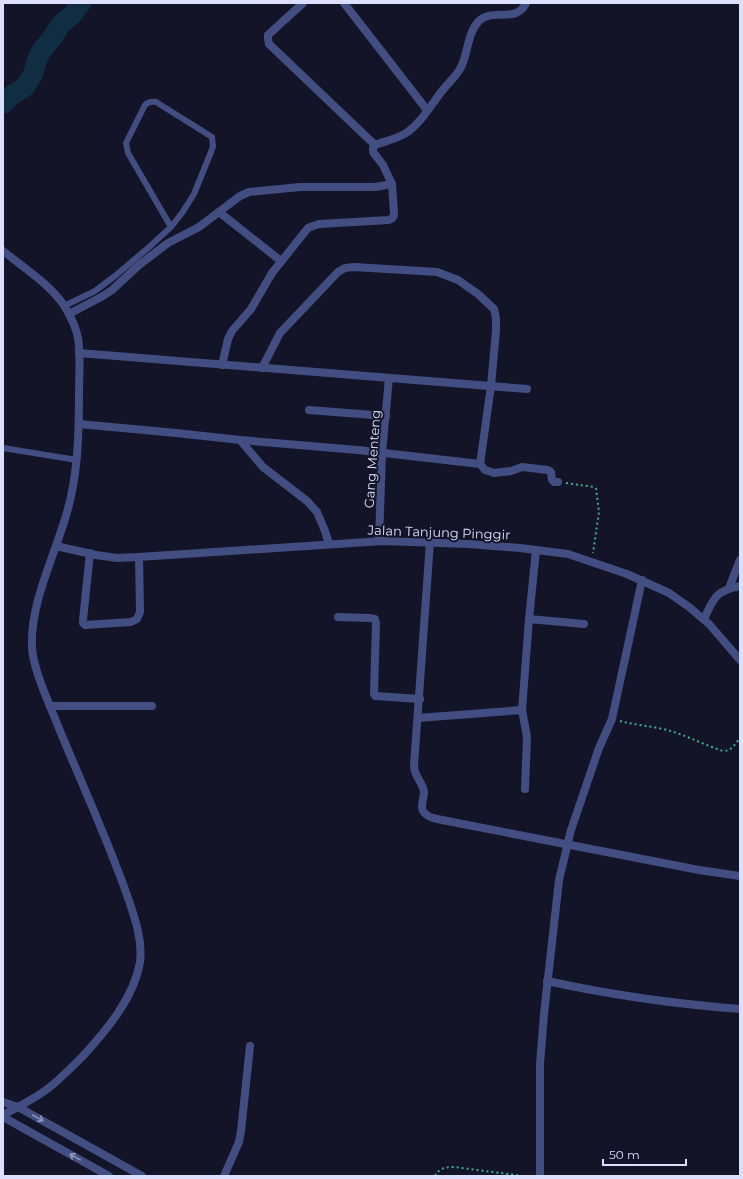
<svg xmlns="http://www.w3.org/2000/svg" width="743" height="1179" font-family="Montserrat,sans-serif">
<rect width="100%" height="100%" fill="#131428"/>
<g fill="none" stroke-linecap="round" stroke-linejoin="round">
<!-- river -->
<path stroke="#102e43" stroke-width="20" d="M3 104 12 95 25 87 33 74 37 60 42 50 52 38 61 24 73 14 81 3"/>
<!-- path -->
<g stroke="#3cb08f" stroke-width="2" stroke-dasharray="2 3" stroke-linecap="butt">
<path d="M566 483 594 487 596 489 599 512 593 553"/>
<path d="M620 721C635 725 651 726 667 730 686 735 704 745 723 751 732 751 735 744 740 738"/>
<path d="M435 1176C439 1168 446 1167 454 1167L524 1176"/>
</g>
<!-- service -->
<g stroke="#424e82" stroke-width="6">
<path d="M64 306 95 291 115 276 148 248 171 227 182 213 194 194 211 152 213 146 212 137 156 102C151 101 148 102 145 105L126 143 128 153 171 227"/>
<path d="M3 448 77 460"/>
</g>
<!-- minor -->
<g stroke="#424e82" stroke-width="8">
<path d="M303 3 268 35V39L269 44 375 145"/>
<path d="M344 3 427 110"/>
<path d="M219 212 281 261"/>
<path d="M3 251C24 268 50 284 65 307 71 317 76 327 78 338 81 356 79 375 79 393 79 436 78 478 65 519 53 559 30 605 32 647 33 670 50 705 58 726 81 782 107 838 127 895 134 916 143 939 140 962 134 998 106 1031 82 1057 71 1068 61 1078 50 1087 35 1099 19 1106 3 1115"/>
<path d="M69 314 103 296 112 290 139 265 168 243 199 227 240 196 249 192 300 187H375L392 184 383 165 373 152V148L375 145C385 141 397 139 406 133 421 123 431 105 442 91 449 82 458 75 462 65 468 51 468 33 478 22 491 7 517 24 526 3"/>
<path d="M79 353 527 389"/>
<path d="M222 365 228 339 232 331 251 309 272 273 308 228 313 226 319 224 389 220C393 218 394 217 394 213L392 184"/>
<path d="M309 410 386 416"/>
<path d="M79 424 176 433 240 440 358 450 480 464 491 386 496 331V318L494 309 478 294 458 280 437 272 354 267 345 268 338 272 280 333 262 368"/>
<path d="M240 440 263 467 307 501 317 512 325 531 329 544"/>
<path d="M480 464 485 470 494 473 511 471 522 467 548 470 551 472 552 480 554 482H558"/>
<path d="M379 541 382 453 389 378"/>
<path d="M430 542 414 766C414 776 423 783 424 792 424 799 420 805 423 811 426 816 432 818 437 819L699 870 740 876"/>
<path d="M56 546 96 555 117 558 139 557 383 541 469 544 520 548 568 554 627 574 669 593 689 607 709 624 740 660"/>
<path d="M90 553 83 620V623L85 625 131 622 137 619 140 612 139 557"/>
<path d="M729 588 740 560"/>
<path d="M338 617 370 618 375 619 376 623 374 694 375 696 420 699"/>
<path d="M529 619 584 624"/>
<path d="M704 619C714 598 715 591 740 586"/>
<path d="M50 706H152"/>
<path d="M418 718 522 710"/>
<path d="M525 789 527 737 522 710 529 619 536 550"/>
<path d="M547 981C611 995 675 1004 740 1009"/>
<path d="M3 1102 18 1107 142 1176"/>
<path d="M3 1117 109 1176"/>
<path d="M224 1176 239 1142 241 1131 250 1046"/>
<path d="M540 1176V1064L544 1014 559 880 571 830 599 748 612 719 642 580"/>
</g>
</g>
<!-- one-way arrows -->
<defs><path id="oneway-shaft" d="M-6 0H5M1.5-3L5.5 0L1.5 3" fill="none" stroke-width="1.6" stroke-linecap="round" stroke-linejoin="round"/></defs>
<g stroke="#9097bf">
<use href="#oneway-shaft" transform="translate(38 1118) rotate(29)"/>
<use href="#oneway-shaft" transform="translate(75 1157) rotate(-151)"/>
</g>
<g text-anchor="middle" stroke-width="4" stroke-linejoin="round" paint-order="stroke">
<!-- street labels -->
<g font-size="13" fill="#dde0fc" stroke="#131428">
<text transform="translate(372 459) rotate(-86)" y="5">Gang Menteng</text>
<text transform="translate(439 532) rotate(2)" y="5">Jalan Tanjung Pinggir</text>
</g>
</g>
<!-- border -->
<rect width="743" height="1179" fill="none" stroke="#dde0fc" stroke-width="8"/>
<!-- scale -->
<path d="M603 1159v6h83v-6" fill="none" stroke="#dde0fc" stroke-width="2"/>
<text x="609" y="1159" font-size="12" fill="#dde0fc" stroke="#131428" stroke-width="3" paint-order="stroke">50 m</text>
</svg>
